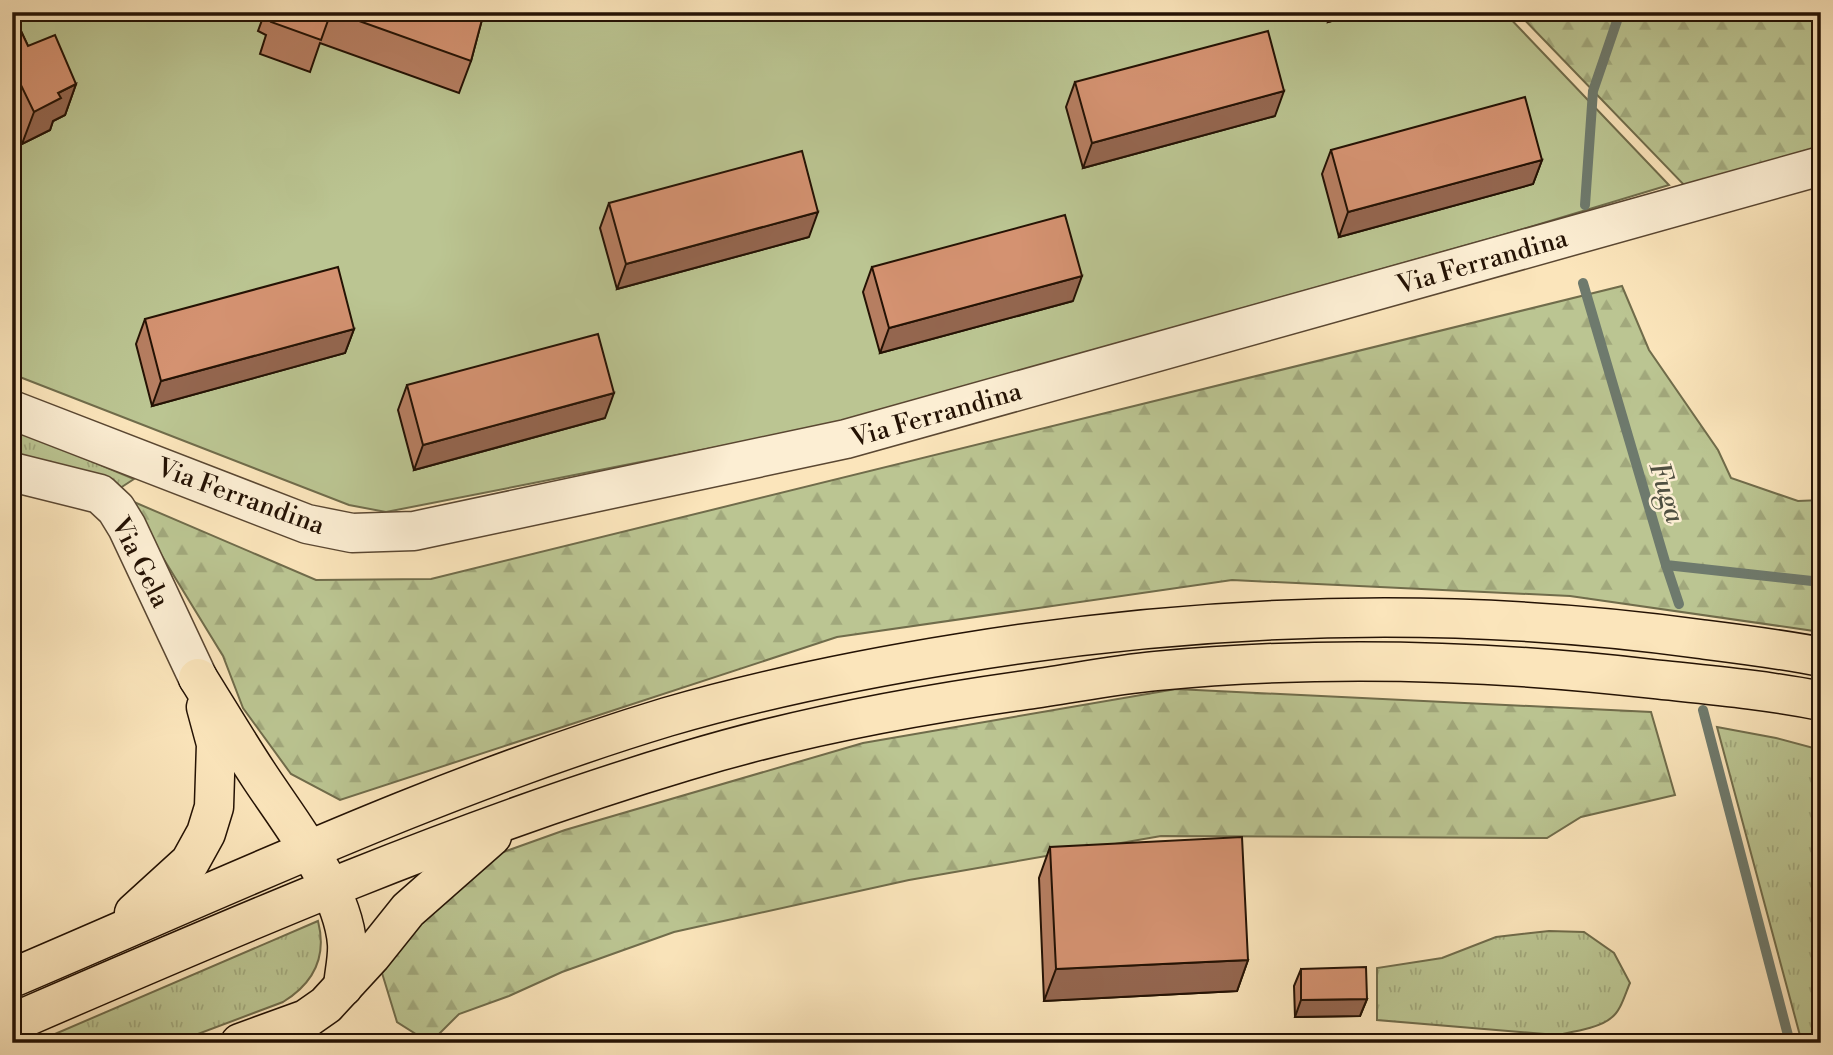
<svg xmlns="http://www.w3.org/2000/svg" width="1833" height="1055" font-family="'Libre Bodoni',serif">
<defs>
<pattern id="grass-tufts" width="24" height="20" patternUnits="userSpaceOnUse" patternTransform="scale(1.75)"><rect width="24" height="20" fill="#bbc592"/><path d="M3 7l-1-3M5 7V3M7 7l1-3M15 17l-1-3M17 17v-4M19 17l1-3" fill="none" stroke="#a1a87c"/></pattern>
<pattern id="forest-firs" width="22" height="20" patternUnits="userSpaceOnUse" patternTransform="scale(1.75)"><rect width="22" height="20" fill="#bbc592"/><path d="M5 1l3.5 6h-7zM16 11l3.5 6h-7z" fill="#a1a87c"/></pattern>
</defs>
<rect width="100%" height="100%" fill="#fbe5bb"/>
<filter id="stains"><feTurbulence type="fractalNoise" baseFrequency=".00286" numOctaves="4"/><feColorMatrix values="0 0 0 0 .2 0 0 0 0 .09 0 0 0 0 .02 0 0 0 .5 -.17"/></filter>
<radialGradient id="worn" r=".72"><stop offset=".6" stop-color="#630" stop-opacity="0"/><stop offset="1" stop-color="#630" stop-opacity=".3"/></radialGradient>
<!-- grass -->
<g fill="url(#grass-tufts)" stroke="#706c4b" stroke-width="2">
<path d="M12 428 134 479 111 494 12 462Z"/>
<path d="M1717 727 1776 738 1821 750V1043H1802Z"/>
<path d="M318 921C327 956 314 983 283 1002L174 1043H34Z"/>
<path d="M1549 931 1584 932 1614 953 1630 983C1625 994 1621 1011 1611 1018 1600 1028 1571 1032 1557 1035L1377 1020V968L1442 958 1496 937Z"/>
</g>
<!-- forest -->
<g fill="url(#forest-firs)" stroke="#706c4b" stroke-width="2">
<path d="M1517 12H1820L1821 150 1685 186Z"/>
<path d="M1622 286 1649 350 1718 450 1731 478 1798 501 1821 500V632L1570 596 1232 580 837 637 340 800 291 774 243 708 223 656 127 499 316 580 431 579Z"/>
<path d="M1176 689 1651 712 1675 795 1581 817 1547 838 1161 836 909 880 674 932 562 972 509 996 459 1014 430 1043 397 1022 382 973 414 922 495 855 565 830 863 743Z"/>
</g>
<!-- garden -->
<path fill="#bbc592" stroke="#706c4b" stroke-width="2" d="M12 12H1504L1669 185 1503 235 824 426 386 512 349 505 12 374Z"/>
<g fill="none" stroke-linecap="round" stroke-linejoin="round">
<!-- stream -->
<g stroke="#6e7a6d" stroke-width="10">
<path d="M1585 205 1593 91 1620 12"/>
<path d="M1583 283 1666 565 1821 582"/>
<path d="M1666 565 1679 604"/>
<path d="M1703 710 1790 1043"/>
</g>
<!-- minor casing -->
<g stroke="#5a4732" stroke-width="41">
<g id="minor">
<path d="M12 410 307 524 352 533 414 531 846 439 1821 166"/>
<path d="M12 472 100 494 116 509 127 527 198 678"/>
</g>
</g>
<!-- major casing -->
<g stroke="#241204" stroke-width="41">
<g id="major">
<path d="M198 678C218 710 237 742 258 774 288 820 343 888 347 944 348 957 344 973 343 987"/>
<path d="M134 913 190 862 206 833 214 807 216 744 206 707"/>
<path d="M12 978C228 886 442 785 667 717 763 689 861 669 961 653 1206 613 1454 605 1700 639 1740 644 1781 649 1821 657"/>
<path d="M12 1023C233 927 455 830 686 761 798 727 911 706 1026 690 1069 684 1113 675 1156 671 1321 655 1489 660 1653 679 1709 685 1766 690 1821 701"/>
<path d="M240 1043 306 1019 326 1005 372 955 408 910 492 836"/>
</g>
</g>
<!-- minor -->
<use href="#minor" stroke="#fceed3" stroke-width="38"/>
<!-- major -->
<use href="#major" stroke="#fbe5bb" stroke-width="38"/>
</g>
<!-- wall -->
<g fill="#b67e61" stroke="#241204" stroke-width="2">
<path d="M12 12 28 46 76 84 65 115 53 121 50 130 22 144 12 123Z"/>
<path d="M265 12H484L471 61 459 93 320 43 310 72 260 54 266 35 258 31Z"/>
<path d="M1326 12H1365L1328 22Z"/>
<path d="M1075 82 1275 116 1083 168 1066 107Z"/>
<path d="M1331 150 1542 160 1533 184 1339 237 1322 174Z"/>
<path d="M609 203 809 237 617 289 600 228Z"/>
<path d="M872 267 1073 301 880 353 863 292Z"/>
<path d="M145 319 354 329 345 353 152 406 136 344Z"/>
<path d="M407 385 605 418 414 470 398 410Z"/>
<path d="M1050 847 1248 960 1237 991 1044 1001 1039 878Z"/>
<path d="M1301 969 1367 999 1360 1016 1295 1017 1294 986Z"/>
</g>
<!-- shaded-wall -->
<g fill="#94664f" stroke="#241204" stroke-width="2">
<path d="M1332 12H1365L1328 22Z"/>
<path d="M20 83 12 103V87Z"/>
<path d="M76 84 65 115 53 121 50 130 22 144 34 112 58 93Z"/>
<path d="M1284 91 1275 116 1083 168 1092 143Z"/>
<path d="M1542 160 1533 184 1339 237 1348 212Z"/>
<path d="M818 212 809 237 617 289 626 264Z"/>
<path d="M1082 276 1073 301 880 353 889 328Z"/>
<path d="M354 329 345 353 152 406 161 381Z"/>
<path d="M614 393 605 418 414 470 423 445Z"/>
<path d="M1248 960 1237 991 1044 1001 1056 969Z"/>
<path d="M1367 999 1360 1016 1295 1017 1301 1000Z"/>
</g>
<!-- building -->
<g fill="#d49271" stroke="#241204" stroke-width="2">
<path d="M12 12 28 46 55 35 76 84 58 93 61 98 34 112 20 83 12 87Z"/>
<path d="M274 12H331L321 40 271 22Z"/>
<path d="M334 12H484L471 61Z"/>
<path d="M1268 31 1284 91 1092 143 1075 82Z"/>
<path d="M1525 97 1542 160 1348 212 1331 150Z"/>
<path d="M802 151 818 212 626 264 609 203Z"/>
<path d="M1065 215 1082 276 889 328 872 267Z"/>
<path d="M338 267 354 329 161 381 145 319Z"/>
<path d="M598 334 614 393 423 445 407 385Z"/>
<path d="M1242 837 1248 960 1056 969 1050 847Z"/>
<path d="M1366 967 1367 999 1301 1000V969Z"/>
</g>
<g text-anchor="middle" stroke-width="5" stroke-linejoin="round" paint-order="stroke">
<!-- street labels -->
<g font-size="26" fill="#241204" stroke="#fceed3">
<text transform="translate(1482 261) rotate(-16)" y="9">Via Ferrandina</text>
<text transform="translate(936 414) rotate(-16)" y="9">Via Ferrandina</text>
<text transform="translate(241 496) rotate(20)" y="9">Via Ferrandina</text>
<text transform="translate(141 562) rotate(63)" y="9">Via Gela</text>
</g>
<!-- water labels -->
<g font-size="28" font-style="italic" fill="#4f4f41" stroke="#fceed3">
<text transform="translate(1668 492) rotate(73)" y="10">Fuga</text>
</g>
</g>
<!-- margin -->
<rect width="1833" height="1055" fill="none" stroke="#fbe5bb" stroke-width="42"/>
<rect x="14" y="14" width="1805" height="1027" fill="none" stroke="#241204" stroke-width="3.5"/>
<rect x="21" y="21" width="1791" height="1013" fill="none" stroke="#241204" stroke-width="2"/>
<rect width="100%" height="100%" filter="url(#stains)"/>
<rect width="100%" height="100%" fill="url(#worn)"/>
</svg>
